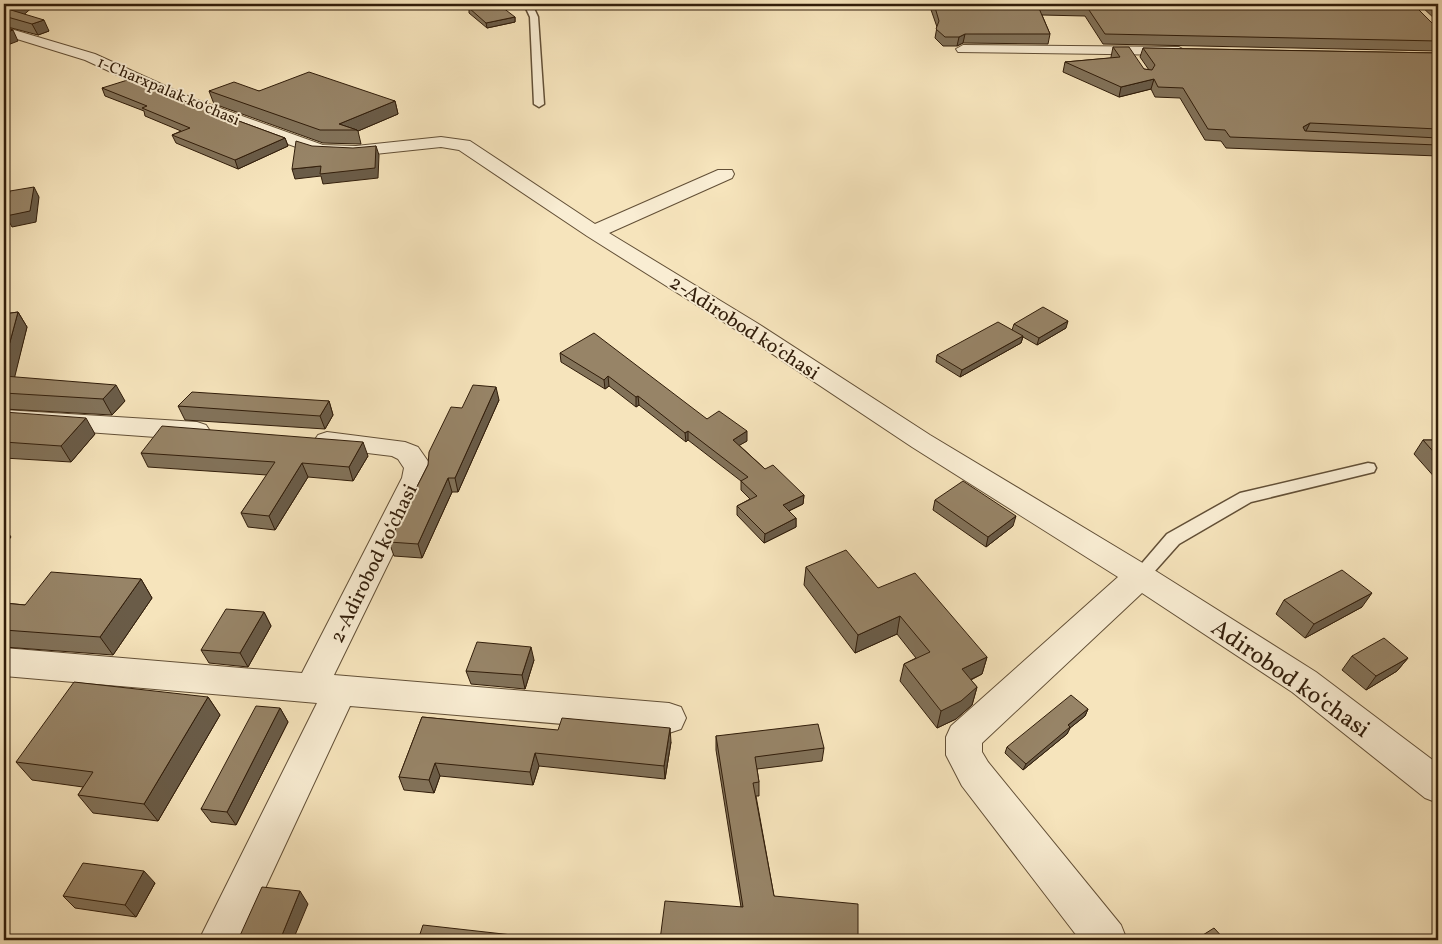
<svg xmlns="http://www.w3.org/2000/svg" width="1442" height="944" font-family="Vollkorn,serif">
<rect width="100%" height="100%" fill="#f6e4bc"/>
<filter id="stains"><feTurbulence type="fractalNoise" baseFrequency=".004" numOctaves="4"/><feColorMatrix values="0 0 0 0 .2 0 0 0 0 .09 0 0 0 0 .02 0 0 0 .5 -.17"/></filter>
<radialGradient id="worn" r=".72"><stop offset=".6" stop-color="#630" stop-opacity="0"/><stop offset="1" stop-color="#630" stop-opacity=".3"/></radialGradient>
<g fill="none" stroke-linecap="round" stroke-linejoin="round">
<!-- service casing -->
<g stroke="#624f36" stroke-width="3">
<g id="service">
<path d="M524 4H532L538 17 544 104 539 107 534 104 530 17Z"/>
<path d="M1368 463 1374 464 1376 468 1374 472 1251 502 1179 544 1146 581 1140 583 1134 581 1131 576 1167 534 1240 493Z"/>
</g>
</g>
<!-- minor casing -->
<g stroke="#624f36" stroke-width="2">
<g id="minor">
<path d="M4 27 95 54 192 98 323 145 356 146 441 137 470 141 595 224 718 170H732L734 174 732 178 609 233 757 323 930 435 1151 568 1316 672 1438 764V803L1425 798 1292 692 1142 593 982 743V752L988 762 1121 925 1127 940H1080L962 786 946 755V737L951 726 1118 577 912 447 741 333 587 236 459 150 441 147 356 156 315 154 180 104 85 60 4 35Z"/>
<path d="M963 45 1179 47 1186 51 1179 55 958 52 956 49Z"/>
<path d="M4 410 197 422 206 425 210 431 206 437 197 440 4 426Z"/>
<path d="M327 432 405 442 418 447 432 467 430 478 334 675 669 703 681 707 686 718 681 729 669 733 350 706 241 940H199L317 703 4 676V648L302 673 402 478 404 468 398 459 392 456 318 447 314 441 318 435Z"/>
</g>
</g>
<!-- service -->
<use href="#service" fill="#f9edd3" fill-rule="evenodd"/>
<!-- minor -->
<use href="#minor" fill="#f9edd3" fill-rule="evenodd"/>
</g>
<!-- wall -->
<g fill="#827259" stroke="#311d0a">
<path d="M4 4 24 14 49 31 38 35 4 26Z"/>
<path d="M929 4H1413L1436 27H1438V52V51L1103 44 1085 16 1042 15 1050 34 1048 44 963 43 957 46H943L935 38 937 27Z"/>
<path d="M1419 4H1438V22Z"/>
<path d="M469 8 515 17V22L487 28 469 13Z"/>
<path d="M1113 47 1144 69 1149 70 1140 57 1143 48 1438 53V156L1226 148 1221 141 1205 140 1180 98 1155 97 1151 89 1119 97 1063 72 1065 62 1111 58V57Z"/>
<path d="M102 88 176 98 285 138 288 146 238 169 176 143 172 135 181 131 145 116 144 111 105 96Z"/>
<path d="M209 91H259L395 101 398 114 358 131 361 144 323 143 214 104Z"/>
<path d="M18 312 27 327 14 377 125 401 112 415 4 409V314Z"/>
<path d="M1014 324 1066 328 1037 345 1023 337 1021 343 960 377 936 362 937 355 1012 330Z"/>
<path d="M560 353 707 419 747 441 739 445 765 469 804 495 803 504 789 511 796 518V527L764 543 737 515V506L750 499 741 490V481L688 440 686 442 639 405 636 407 609 386 605 389 561 362Z"/>
<path d="M499 400 458 492H452L422 558 394 556 389 542 428 465 462 408Z"/>
<path d="M329 401 333 415 325 429 185 420 178 406Z"/>
<path d="M4 412 95 434 71 462 4 458Z"/>
<path d="M1423 440H1438V480H1437L1414 454Z"/>
<path d="M141 453 368 456 353 481 308 477 275 530 248 527 241 513 267 475 148 467Z"/>
<path d="M935 500 1013 526 986 547 933 510Z"/>
<path d="M806 567 987 657 982 674 971 680 977 687 972 705 956 719 937 728 900 681 904 664 916 658 897 634 855 653 804 585Z"/>
<path d="M141 579 152 598 113 655 4 647V603L25 605Z"/>
<path d="M1284 600 1362 607 1305 638 1276 614Z"/>
<path d="M264 612 271 626 248 667 209 663 201 650Z"/>
<path d="M1352 656 1408 658 1397 671 1366 690 1342 670Z"/>
<path d="M534 660 525 689 471 684 466 671Z"/>
<path d="M208 697 220 715 158 821 93 813 78 795 83 787 32 780 16 762Z"/>
<path d="M280 708 288 722 236 825 211 822 201 809Z"/>
<path d="M1088 709 1085 716 1070 728 1067 734 1023 770 1005 753 1007 747Z"/>
<path d="M422 717 671 742 665 779 539 766 533 785 440 776 434 793 404 790 399 777Z"/>
<path d="M716 736 824 748 822 761 757 769 759 782V796H756L774 896 858 940H660L741 907 716 750Z"/>
<path d="M155 883 136 917 75 908 63 896Z"/>
</g>
<!-- shaded-wall -->
<g fill="#6a5c48" stroke="#311d0a">
<path d="M19 4H36L18 20 11 10Z"/>
<path d="M515 17V22L487 28 486 23Z"/>
<path d="M44 20 49 31 38 35 32 24Z"/>
<path d="M13 30 18 41 5 46 4 44V33Z"/>
<path d="M965 34 963 43 957 46 959 37Z"/>
<path d="M1154 79 1151 89 1119 97 1121 87Z"/>
<path d="M395 101 398 114 358 131 357 130 339 124Z"/>
<path d="M1310 123 1305 133 1303 127Z"/>
<path d="M285 138 288 146 238 169 235 160Z"/>
<path d="M376 146 379 155 378 178 323 184 321 176 295 179 292 169 321 166Z"/>
<path d="M34 187 39 197 36 222 12 227 6 216Z"/>
<path d="M18 312 27 327 11 392 4 381V364Z"/>
<path d="M1068 321 1066 328 1037 345 1039 338Z"/>
<path d="M1023 336 1021 343 960 377 962 370Z"/>
<path d="M608 376 609 386 605 389 604 380Z"/>
<path d="M116 385 125 401 112 415 103 399Z"/>
<path d="M496 387 499 400 458 492 455 478Z"/>
<path d="M638 396 639 405 636 407V397Z"/>
<path d="M329 401 333 415 325 429 320 416Z"/>
<path d="M86 418 95 434 71 462 61 446Z"/>
<path d="M688 431V440L686 442 685 433Z"/>
<path d="M747 431V441L733 449V440Z"/>
<path d="M363 442 368 456 353 481 349 467Z"/>
<path d="M302 463 308 477 275 530 269 516Z"/>
<path d="M448 478 452 492 422 558 418 544Z"/>
<path d="M804 495 803 504 782 514 783 505Z"/>
<path d="M1016 516 1013 526 986 547 988 537Z"/>
<path d="M796 518V527L764 543 765 534Z"/>
<path d="M4 527 11 537 4 546Z"/>
<path d="M141 579 152 598 113 655 100 637Z"/>
<path d="M1372 593 1362 607 1305 638 1314 624Z"/>
<path d="M264 612 271 626 248 667 240 653Z"/>
<path d="M900 616 897 634 855 653 858 635Z"/>
<path d="M531 647 534 660 525 689 522 675Z"/>
<path d="M987 657 982 674 957 686 962 669Z"/>
<path d="M1408 658 1397 671 1366 690 1376 676Z"/>
<path d="M977 687 972 705 956 719 937 728 941 711Z"/>
<path d="M208 697 220 715 158 821 144 804Z"/>
<path d="M280 708 288 722 236 825 227 812Z"/>
<path d="M1088 709 1085 716 1070 728 1067 734 1023 770 1026 764 1068 725Z"/>
<path d="M670 728 671 742 665 779 664 766Z"/>
<path d="M535 753 539 766 533 785 530 772Z"/>
<path d="M435 763 440 776 434 793 429 780Z"/>
<path d="M144 871 155 883 136 917 125 905Z"/>
<path d="M300 891 308 904 293 940H280Z"/>
</g>
<!-- building -->
<g fill="#978467" stroke="#311d0a">
<path d="M4 4H19L11 10 44 20 32 24 4 16Z"/>
<path d="M469 4H498L515 17 486 23 469 8Z"/>
<path d="M934 4H1413L1436 27H1438V41L1105 34 1087 7 1038 6 1050 34H965L959 37H945L936 29 939 21Z"/>
<path d="M1433 4H1438V8Z"/>
<path d="M4 27 13 30 4 33Z"/>
<path d="M1113 47H1129L1144 69 1152 70 1155 65 1143 48 1438 53V129L1310 123 1303 127 1305 131 1438 138V145L1230 137 1225 130 1208 129 1183 88 1158 87 1154 79 1121 87 1065 62 1120 57Z"/>
<path d="M309 72 395 101 339 124 357 130H320L209 91 234 82 259 91Z"/>
<path d="M134 78 176 98 285 138 235 160 172 135 190 128 142 108 147 106 102 88Z"/>
<path d="M296 141 312 146 353 148 376 146 375 168 320 174 321 166 292 169Z"/>
<path d="M34 187 30 211 6 216 10 191Z"/>
<path d="M1043 307 1068 321 1039 338 1014 324Z"/>
<path d="M18 312 4 364V314Z"/>
<path d="M998 322 1023 336 962 370 937 355Z"/>
<path d="M594 333 707 419 719 411 747 431 733 440 765 469 773 465 804 495 783 505 796 518 765 534 737 506 757 496 741 481 748 477 688 431 685 433 638 396 636 397 608 376 604 380 560 353Z"/>
<path d="M4 376 116 385 103 399 4 393Z"/>
<path d="M473 385 496 387 455 478H448L418 544 389 542 428 465 429 452 451 407 462 408Z"/>
<path d="M192 392 329 401 320 416 178 406Z"/>
<path d="M4 412 86 418 61 446 4 442Z"/>
<path d="M162 426 363 442 349 467 302 463 269 516 241 513 275 462 141 453Z"/>
<path d="M1423 440H1438V457Z"/>
<path d="M963 481 1016 516 988 537 935 500Z"/>
<path d="M846 550 878 588 915 573 987 657 962 669 977 687 961 701 941 711 904 664 930 652 900 616 858 635 806 567Z"/>
<path d="M1342 570 1372 593 1314 624 1284 600Z"/>
<path d="M51 572 141 579 100 637 4 630V603L25 605Z"/>
<path d="M226 609 264 612 240 653 201 650Z"/>
<path d="M1384 638 1408 658 1376 676 1352 656Z"/>
<path d="M477 642 531 647 522 675 466 671Z"/>
<path d="M74 682 208 697 144 804 78 795 93 772 16 762Z"/>
<path d="M1071 695 1088 709 1068 725 1070 727 1026 764 1007 747Z"/>
<path d="M256 706 280 708 227 812 201 809Z"/>
<path d="M422 717 558 730 562 718 670 728 664 766 535 753 530 772 435 763 429 780 399 777Z"/>
<path d="M818 724 824 748 755 757 759 782 753 783 774 896 858 904V940H787L773 939V940H660L665 901 743 907 716 736Z"/>
<path d="M83 863 144 871 125 905 63 896Z"/>
<path d="M262 887 300 891 280 940H238Z"/>
<path d="M423 925 530 937V940H418Z"/>
<path d="M1214 928 1225 940H1195Z"/>
</g>
<g text-anchor="middle" stroke-width="4" stroke-linejoin="round" paint-order="stroke">
<!-- far-street labels -->
<g font-size="16" fill="#311d0a" stroke="#f9edd3">
<text transform="translate(169 90) rotate(23)" y="6">1-Charxpalak koʻchasi</text>
</g>
<!-- street labels -->
<g font-size="20" fill="#311d0a" stroke="#f9edd3">
<text transform="translate(745 327) rotate(33)" y="7">2-Adirobod koʻchasi</text>
<text transform="translate(373 563) rotate(-64)" y="7">2-Adirobod koʻchasi</text>
</g>
<!-- near-street labels -->
<g font-size="24" fill="#311d0a" stroke="#f9edd3">
<text transform="translate(1291 678) rotate(35)" y="8">Adirobod koʻchasi</text>
</g>
</g>
<!-- margin -->
<rect width="1442" height="944" fill="none" stroke="#f6e4bc" stroke-width="20"/>
<rect x="5" y="5" width="1432" height="934" fill="none" stroke="#311d0a" stroke-width="2.5"/>
<rect x="10" y="10" width="1422" height="924" fill="none" stroke="#311d0a"/>
<rect width="100%" height="100%" filter="url(#stains)"/>
<rect width="100%" height="100%" fill="url(#worn)"/>
</svg>
